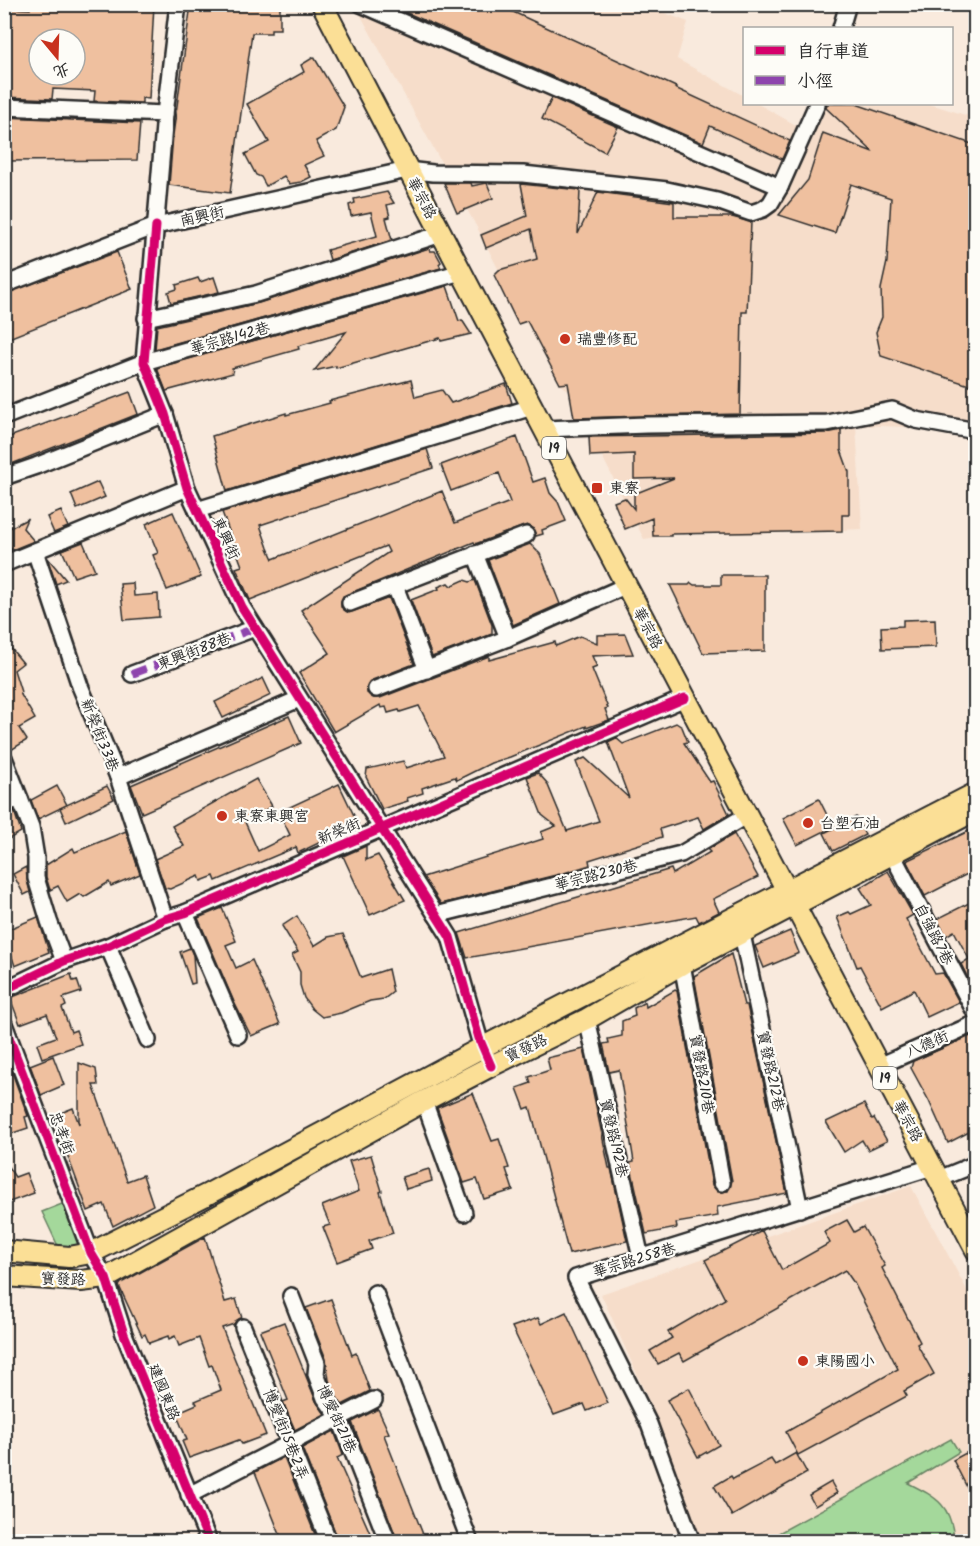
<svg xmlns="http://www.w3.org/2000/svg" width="980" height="1546" font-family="Kalam,'LXGW WenKai TC',sans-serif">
<rect width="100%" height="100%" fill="#f9eadd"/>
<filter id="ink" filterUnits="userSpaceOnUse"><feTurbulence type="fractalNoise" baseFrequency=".0167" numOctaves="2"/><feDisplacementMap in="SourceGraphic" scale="12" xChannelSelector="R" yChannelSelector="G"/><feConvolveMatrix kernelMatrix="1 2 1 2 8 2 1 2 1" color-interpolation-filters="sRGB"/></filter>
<g filter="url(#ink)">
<!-- built -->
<g fill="#f6ddca">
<path d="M355 5H644L688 22 677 59 744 96V104H758L812 134 828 104H930L975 118V443L929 428 856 425 862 529 752 534H677L644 539 569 391 560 384 529 327 525 322 481 235Z"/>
<path d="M911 1186 975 1305V1541H700L654 1412 601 1294Z"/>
</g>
<!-- green -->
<g fill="#a4d89b" stroke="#688263" stroke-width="1.5">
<path d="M67 1202 82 1246 68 1250 57 1244 42 1212Z"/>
<path d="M951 1439 959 1452 908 1483C938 1498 952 1506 954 1541H764Z"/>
</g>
<!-- building -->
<g fill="#efc09f" stroke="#2b2b2b" stroke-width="1.5" fill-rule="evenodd">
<path d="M30 4H154L149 99 142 98V103L94 101 95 91 53 89 52 99 4 97V8L30 9ZM39 39H75V75H39Z"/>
<path d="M191 4H280V29H271V33H252L230 193 169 185 173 135Z"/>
<path d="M387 4H496L676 87 675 88 790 141 782 159 710 126 703 143Z"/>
<path d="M314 57 344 107 336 130 316 141 324 156 304 165 311 177 301 182 289 184 284 176 266 186 261 177 256 175 245 154 269 142 247 104 304 72 301 65Z"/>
<path d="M552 98 618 127 605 152 542 119Z"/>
<path d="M827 104H856L975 145V387L881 356 876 332 882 317 881 289 887 262 891 198 851 184 835 233 779 215 808 180 823 133 873 152 826 108Z"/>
<path d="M4 117 140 123 137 160 4 161Z"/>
<path d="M444 183H471L472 186 487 183 493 198 457 213Z"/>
<path d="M521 184 580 190 578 234 598 192 674 202V217H732L751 222 747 312H742L740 414 574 418 568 383 560 384 527 321 518 324 494 275 499 270 537 259 531 229 486 248 481 235 527 216Z"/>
<path d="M387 192 394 203 387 205 390 217 386 218 392 240 330 260 327 250 377 236 371 212 351 216 349 205 355 203 354 199Z"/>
<path d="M429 248 430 251H435L441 262 439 264 441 268 155 349 157 326 259 303Z"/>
<path d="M117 252 132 289 4 340V294Z"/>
<path d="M214 277 219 292 171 303 168 292 177 289 176 285 198 278 200 282Z"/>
<path d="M447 286 459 321 462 320 471 334 441 341 440 338 336 368V366L314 371 346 332 298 346 299 349 232 368 233 373 166 391 157 368Z"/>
<path d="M411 380 415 397 442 390 451 403 506 384 512 403 227 491 212 436 286 413V415L330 403 329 401Z"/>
<path d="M130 392 138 414 4 467V439Z"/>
<path d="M841 430V450L849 472V515H842V531L671 534V536H653L652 518 625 529 614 502 625 498 634 509V494L674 478 634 479V454L590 456 589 437 827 433Z"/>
<path d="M517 437 533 482 545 478 550 493 558 502 566 521 542 530 543 534 536 536 533 528 527 525 475 544 474 542 343 596 341 601V607L349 613 389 598 414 664 372 680 367 687V693L374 698H380L489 656V660L555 642 556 646 580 636 597 643V635L625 634 633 654 592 656 597 667 592 669 608 708 605 709 609 720 586 728V726L510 757 491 763 457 780 455 777 422 788 423 793 407 798 408 801 382 809 366 777 367 769 403 761 406 768 444 756 419 706 400 712 399 710 388 713 386 707 381 708 380 705 334 732 299 673 330 653 301 610 389 552 386 546 250 600 236 568 242 566 222 512 427 449 433 468 260 525 268 548 273 559 442 491 455 523 510 502 499 473 451 491 441 465Z"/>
<path d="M98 482 105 497 77 509 71 494Z"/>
<path d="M61 511 68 527 54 533 47 517Z"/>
<path d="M173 512 201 577 167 590 153 555 158 553 146 524Z"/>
<path d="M27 519 23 528 34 541 12 550 9 546 4 551V531Z"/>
<path d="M83 542 95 570 74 577 62 550Z"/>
<path d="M530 544 540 554 560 604 513 625 488 560Z"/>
<path d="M47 557 66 580 56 584Z"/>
<path d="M721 575H765V651L703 653 670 585H689L691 583 694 585H721Z"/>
<path d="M464 580 470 582 475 580 492 625V634L432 657 411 600 439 589 438 587 448 583 451 586Z"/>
<path d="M133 583 134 596 158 594 159 617 124 620 120 584Z"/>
<path d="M935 619 936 647 882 649 881 627 903 626V620Z"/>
<path d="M4 640 23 663 14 670 21 692 20 693 35 719 19 728 27 740 11 750 4 739V732L11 728 4 718Z"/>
<path d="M263 678 271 695 223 718 215 702Z"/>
<path d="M289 716 301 743 142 813 131 785Z"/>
<path d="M676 723 682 727 688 742 684 743 710 782 713 781 729 814 704 829 698 817 660 829 662 837 589 860 590 865 564 873 441 904 423 877 543 839 541 832 556 826 542 815 527 777 538 773 547 783 567 831 599 821 576 762 585 758 629 798 608 742 616 738 623 744Z"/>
<path d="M256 779 272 806 245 822 258 851 290 835 279 812 339 784 358 824 298 853 296 847 216 881 214 876 201 881 199 876 170 889 165 888 155 859 184 846 172 826Z"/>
<path d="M57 786 67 805 38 819 31 800Z"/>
<path d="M107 786 114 799 66 822 60 808Z"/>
<path d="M819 799 833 827 797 845 783 818Z"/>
<path d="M14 811 21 832 4 842V813Z"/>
<path d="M856 817 865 835 833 851 824 833Z"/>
<path d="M975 828V870L925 896 907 862 908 860Z"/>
<path d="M126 831 140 874 111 886 109 882 84 897 80 894 67 902 58 886 50 890 46 877V865L73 848 75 852Z"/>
<path d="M734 834 758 877 713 899 719 912 699 922 696 916 467 958 459 933 671 869 673 874 710 852 708 850 712 847Z"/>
<path d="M366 846V860L378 855 405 900 370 915 343 856Z"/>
<path d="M26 867 27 880 30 892 24 895 13 874Z"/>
<path d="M888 871 913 915 906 919 935 974 943 973 959 1002 927 1017 914 990 882 1007 860 966 857 967 837 917 849 912 851 914 871 905 860 888Z"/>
<path d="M971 902 975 910V992L961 964 969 959 954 931 946 936 937 919Z"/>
<path d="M222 908 236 941 226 945 236 968 252 960 280 1024 251 1036 234 1002 198 918Z"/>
<path d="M297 916 314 946 328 937 343 934 361 978 388 969 393 992 384 999 370 1001 341 1013 322 1017 312 1009 304 998 300 985V972L292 955 298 952 282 926Z"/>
<path d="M38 917 49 952 15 966 11 954 4 956V931Z"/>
<path d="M790 931 799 953 764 968 755 946Z"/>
<path d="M190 948 193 955 195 983 191 984 180 952Z"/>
<path d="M731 954 744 1005H747L787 1193 717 1207 718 1216 676 1223 677 1228 646 1234 630 1163 634 1162 619 1070 609 1072 603 1044 609 1043 608 1039 622 1036V1021L635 1016 634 1008 645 1002 646 1007 675 990 677 991 712 1185 718 1192 728 1191 732 1181 694 976Z"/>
<path d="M71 974 73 981 77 980 81 992 63 998 66 1006 62 1008 71 1032 76 1030 81 1044 42 1058 37 1044 56 1037 47 1014 20 1024 10 998Z"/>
<path d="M975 1034V1129L948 1143 929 1101 911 1068 913 1061Z"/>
<path d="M584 1049 609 1168H611L627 1241 569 1254 530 1107 525 1109 517 1088 531 1083 529 1077 550 1070 547 1058Z"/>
<path d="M53 1056 64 1085 41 1095 30 1065Z"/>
<path d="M79 1063 96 1069 98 1085H93L127 1181 143 1175 153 1205 113 1226 104 1204 88 1211 53 1116 73 1108 79 1124Z"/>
<path d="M4 1065 10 1067 28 1116 25 1117 28 1128 4 1136Z"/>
<path d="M473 1093 492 1141 499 1139 509 1168 506 1169 513 1190 484 1199 477 1179 464 1183 437 1108Z"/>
<path d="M864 1104 872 1119 874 1118 887 1141 868 1150 862 1140 844 1152 826 1122Z"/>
<path d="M371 1155 382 1191 380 1192 393 1233 369 1241 372 1249 337 1262 323 1227 330 1225 322 1206 359 1191 349 1161Z"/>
<path d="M4 1161 15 1177 26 1173 34 1193 4 1204Z"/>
<path d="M429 1169 432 1181 406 1189 402 1177Z"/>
<path d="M847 1220 854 1232 863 1227 885 1266 882 1268 920 1342 917 1344 934 1374 904 1391 907 1396 798 1455 786 1432 898 1369 854 1283 845 1270 684 1361 679 1353 658 1364 650 1351 672 1338 668 1332 725 1299 705 1260 762 1231 782 1270 830 1243 824 1232Z"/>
<path d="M205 1237 225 1302 236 1299 242 1318 236 1321 234 1324 222 1328 266 1435 242 1444 239 1440 189 1458 182 1441 187 1440 176 1413 197 1404 195 1401 221 1390 212 1365 209 1366 199 1338 179 1346 175 1336 169 1339 168 1336 149 1343 145 1334 142 1336 119 1286 121 1283Z"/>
<path d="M331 1299 352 1355 356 1353 370 1391 342 1405 334 1393 329 1380 326 1359 306 1308Z"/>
<path d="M566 1312 608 1403 587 1411 584 1404 554 1415 512 1327 538 1318 541 1324Z"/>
<path d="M284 1322 316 1401 325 1414 295 1430 283 1402 288 1400 260 1331Z"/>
<path d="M689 1388 719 1445 698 1457 667 1400Z"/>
<path d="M378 1409 389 1433 384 1435 426 1542H398L352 1422Z"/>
<path d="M334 1431 343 1455 337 1458 374 1542H339L302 1448Z"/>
<path d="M975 1448V1503L953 1460Z"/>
<path d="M796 1453 807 1473 732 1516 714 1486 731 1476 733 1479 771 1459 775 1465Z"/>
<path d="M284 1457 318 1542H283L255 1472Z"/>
<path d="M831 1482 837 1493 815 1506 809 1495Z"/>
</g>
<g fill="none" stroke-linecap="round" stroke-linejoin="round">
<!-- minor casing -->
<g stroke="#2b2b2b" stroke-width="20">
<g id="minor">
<path d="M178 4 165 114 144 362 165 414 187 488 242 607 450 937 479 1038 487 1057"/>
<path d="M361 4 780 187 817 104"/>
<path d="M841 28 848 4"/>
<path d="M4 107 165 114"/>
<path d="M4 285 156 226 407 170 433 173 523 174 667 190 717 201 751 213 763 209 770 204 780 187"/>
<path d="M146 318 256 294 441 234"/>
<path d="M4 417 144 362 461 272"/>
<path d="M544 429 646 425 827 423 892 410 916 420 976 431"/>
<path d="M4 477 36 466 165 414"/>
<path d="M197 510 532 407"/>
<path d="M35 551 80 686 118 777 165 919"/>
<path d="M475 554 508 638"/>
<path d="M4 564 187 488"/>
<path d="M395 586 427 670"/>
<path d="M350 603 526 535"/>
<path d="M132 674 255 628"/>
<path d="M376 689 508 638 625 586"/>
<path d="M4 758 31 827 36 858V878L49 921 64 961"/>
<path d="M118 777 299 699"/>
<path d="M4 803 20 799"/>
<path d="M892 854 976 1014"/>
<path d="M185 913 238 1035"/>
<path d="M436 915 681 854 747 815"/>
<path d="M742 934 800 1209"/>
<path d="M108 946 148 1040"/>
<path d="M682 964 722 1183"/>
<path d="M4 990 64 961 108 946 165 919 185 913 685 698"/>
<path d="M587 1019 641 1258"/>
<path d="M4 1024 91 1253 106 1278 124 1334 209 1542"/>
<path d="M879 1066 976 1023"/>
<path d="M424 1101 464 1213"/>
<path d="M939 1179 976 1164"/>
<path d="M375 1293 470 1542"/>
<path d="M291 1296 317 1363 316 1374 325 1398 339 1417 388 1542"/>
<path d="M243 1327 329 1542"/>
<path d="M189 1495 374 1400"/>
<path d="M692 1542 649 1424 576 1278 932 1167"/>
</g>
</g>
<!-- major casing -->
<g stroke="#2b2b2b" stroke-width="24">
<g id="major">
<path d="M322 4C537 421 760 834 976 1250"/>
<path d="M4 1251 69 1257 91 1253 206 1195 483 1047 976 793"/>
<path d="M4 1276 81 1281 106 1278 424 1101 491 1066 587 1019 682 964 976 810"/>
</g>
</g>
<!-- minor -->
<use href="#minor" stroke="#fdfcf7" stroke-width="15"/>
<!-- major -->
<use href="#major" stroke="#fbdf96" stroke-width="20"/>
<!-- quiet -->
<path stroke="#8e44ad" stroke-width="8" stroke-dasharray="15 8" stroke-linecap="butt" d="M132 674 255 628"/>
<!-- cycleway casing -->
<g stroke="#fdfcf7" stroke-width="13">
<g id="cycleway">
<path d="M156 226 144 362 165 414 187 488 242 607 450 937 479 1038 491 1066"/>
<path d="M4 990 64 961 108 946 165 919 185 913 685 698"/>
<path d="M4 1024 91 1253 106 1278 124 1334 209 1542"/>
</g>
</g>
<!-- cycleway -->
<use href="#cycleway" stroke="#d6006c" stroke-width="9"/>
</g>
</g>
<!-- markers -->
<g fill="#c8321e" stroke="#fdfcf7" stroke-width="2">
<circle cx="565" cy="339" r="6"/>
<rect x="591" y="482" width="12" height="12" rx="3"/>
<circle cx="222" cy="816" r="6"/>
<circle cx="808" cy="823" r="6"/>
<circle cx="803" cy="1361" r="6"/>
</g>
<g text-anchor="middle" stroke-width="4.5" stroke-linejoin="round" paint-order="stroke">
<!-- shield labels -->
<g fill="#fdfcf7" stroke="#6a6a68" stroke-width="1.5">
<rect x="542" y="437" width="24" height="22" rx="4.5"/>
<rect x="873" y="1067" width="24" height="22" rx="4.5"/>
</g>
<g font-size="14" font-weight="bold" fill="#2b2b2b">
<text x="554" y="453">19</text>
<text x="885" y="1083">19</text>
</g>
<!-- street labels -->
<g font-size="15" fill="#2b2b2b" stroke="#fdfcf7">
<text transform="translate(422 198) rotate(62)" y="5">華宗路</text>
<text transform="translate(202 216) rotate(-13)" y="5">南興街</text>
<text transform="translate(230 338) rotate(-16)" y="5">華宗路142巷</text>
<text transform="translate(226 538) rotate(65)" y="5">東興街</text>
<text transform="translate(648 628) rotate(62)" y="5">華宗路</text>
<text transform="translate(194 651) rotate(-21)" y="5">東興街88巷</text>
<text transform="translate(100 735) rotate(68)" y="5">新榮街33巷</text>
<text transform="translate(339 831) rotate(-23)" y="5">新榮街</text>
<text transform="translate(596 875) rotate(-14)" y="5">華宗路230巷</text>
<text transform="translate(934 934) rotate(63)" y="5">自強路7巷</text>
<text transform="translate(927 1044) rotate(-24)" y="5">八德街</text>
<text transform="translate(526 1048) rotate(-26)" y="5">寶發路</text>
<text transform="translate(771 1071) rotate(78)" y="5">寶發路212巷</text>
<text transform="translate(702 1074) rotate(80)" y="5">寶發路210巷</text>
<text transform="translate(908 1121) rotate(62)" y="5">華宗路</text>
<text transform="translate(62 1133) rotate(69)" y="5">忠孝街</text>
<text transform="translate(614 1138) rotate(77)" y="5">寶發路192巷</text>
<text transform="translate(634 1260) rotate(-17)" y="5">華宗路258巷</text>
<text transform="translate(63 1279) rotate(1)" y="5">寶發路</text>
<text transform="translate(164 1392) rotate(68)" y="5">建國東路</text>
<text transform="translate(337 1419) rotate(65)" y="5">博愛街21巷</text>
<text transform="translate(286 1434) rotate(68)" y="5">博愛街15巷2弄</text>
</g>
<!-- poi labels -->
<g font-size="15" fill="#2b2b2b" stroke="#fdfcf7" text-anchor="start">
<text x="577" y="344">瑞豐修配</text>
<text x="609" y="493">東寮</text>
<text x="234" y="821">東寮東興宮</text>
<text x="820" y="828">台塑石油</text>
<text x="815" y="1366">東陽國小</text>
</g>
</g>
<!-- margin -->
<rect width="980" height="1546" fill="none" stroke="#fdfcf7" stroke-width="24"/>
<rect x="12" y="12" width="956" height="1522" fill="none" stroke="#2b2b2b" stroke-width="2" filter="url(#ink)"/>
<!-- legend -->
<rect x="743" y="27" width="210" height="78" fill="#fdfcf7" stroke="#a9a8a5" stroke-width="1.5"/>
<rect x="755" y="46" width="30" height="9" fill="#d6006c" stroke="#a9a8a5" stroke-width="1.5"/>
<text x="797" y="57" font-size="18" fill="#2b2b2b">自行車道</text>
<rect x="755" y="76" width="30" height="9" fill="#8e44ad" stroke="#a9a8a5" stroke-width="1.5"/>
<text x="797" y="87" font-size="18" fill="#2b2b2b">小徑</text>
<!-- north arrow -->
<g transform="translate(57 57) rotate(161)"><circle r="28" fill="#fdfcf7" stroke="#a9a8a5" stroke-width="1.5"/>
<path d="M0-4.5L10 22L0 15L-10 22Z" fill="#c8321e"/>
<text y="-9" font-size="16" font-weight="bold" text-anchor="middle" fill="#2b2b2b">北</text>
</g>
</svg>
